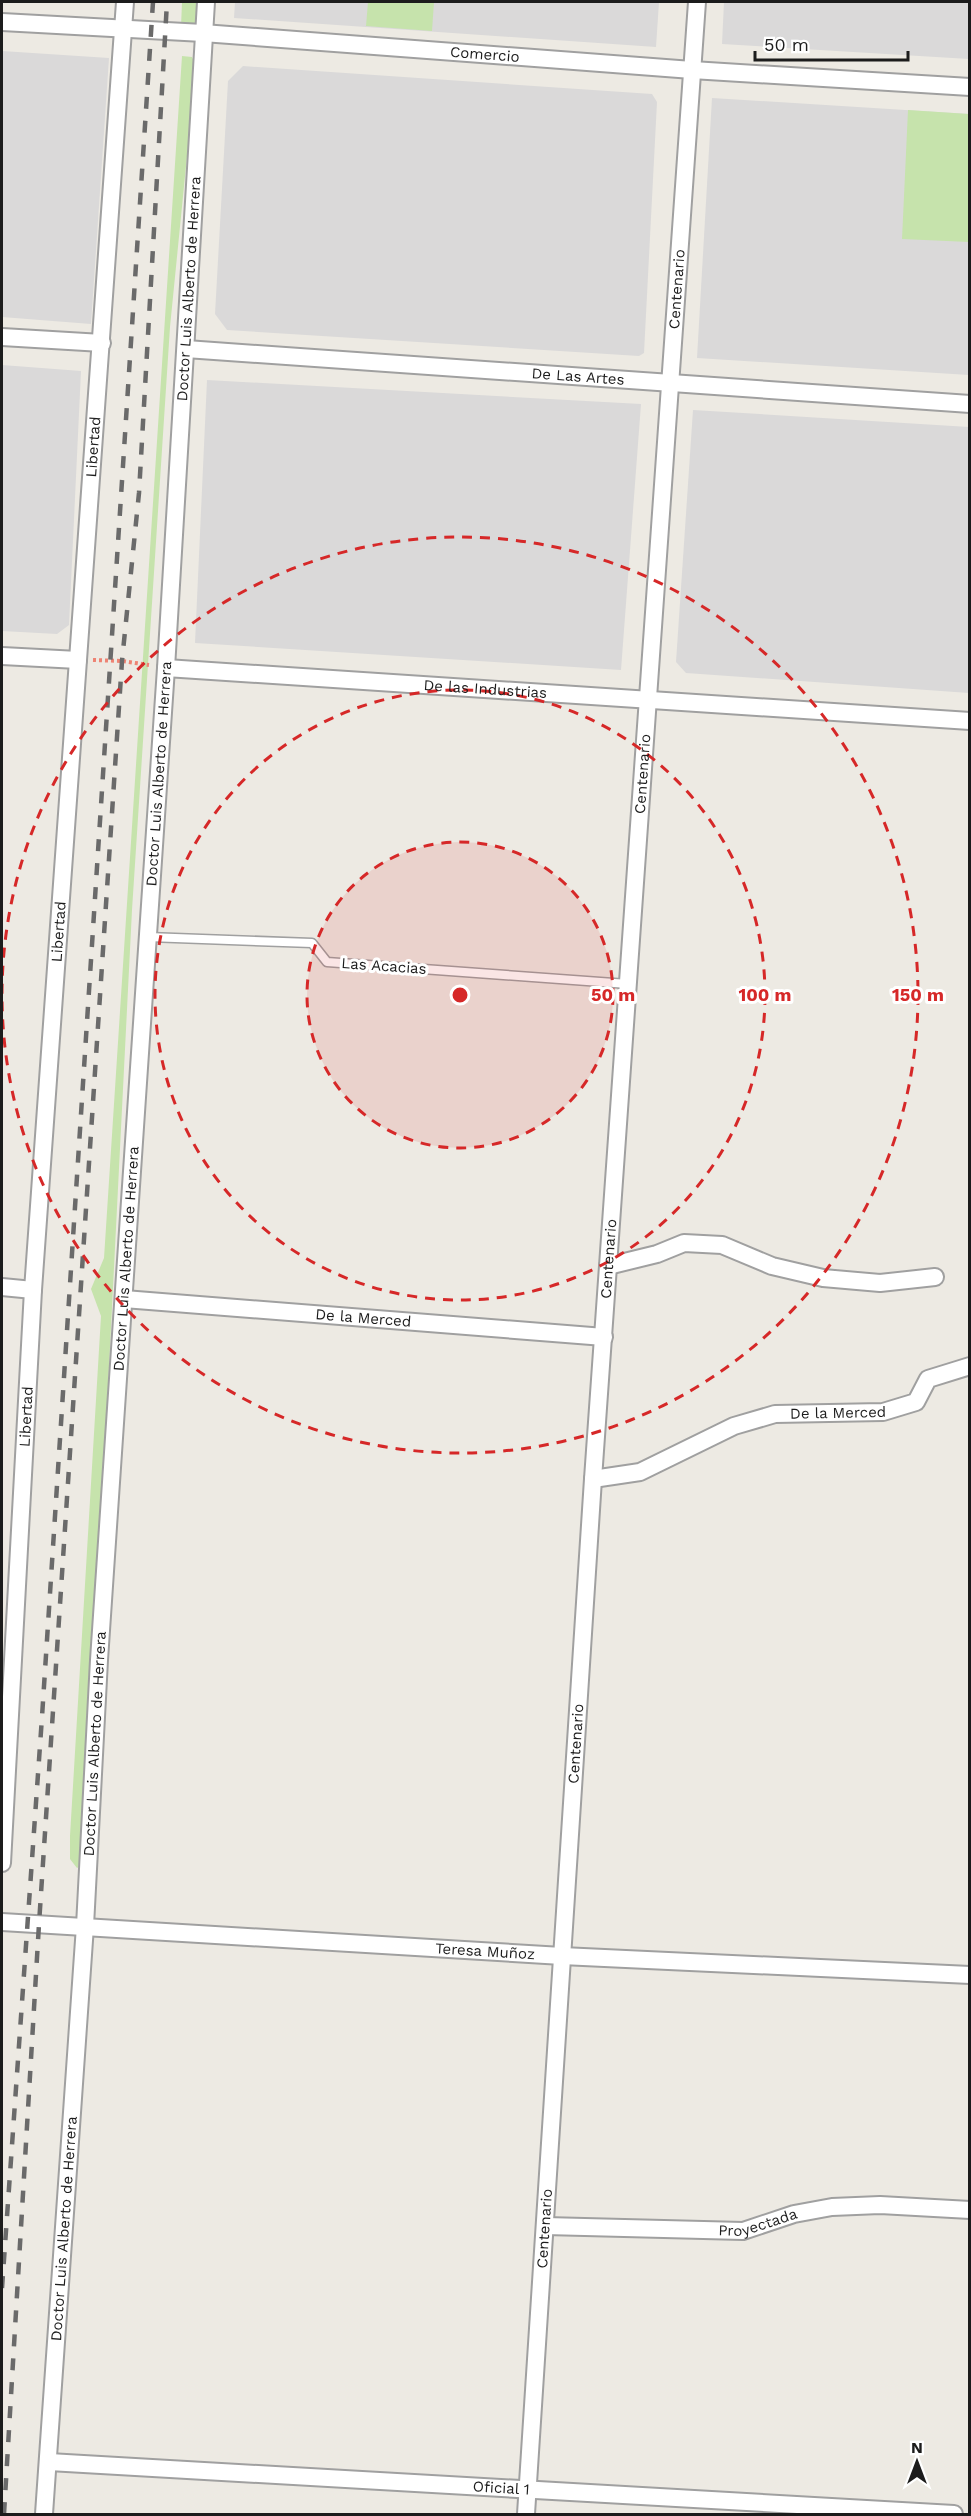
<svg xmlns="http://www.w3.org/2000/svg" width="971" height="2516" font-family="'Work Sans',sans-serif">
<rect width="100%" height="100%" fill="#edeae3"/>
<!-- residential -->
<g fill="#dad9d9">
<path d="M235 2H659L656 47 234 18Z"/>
<path d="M724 2H969V59L722 44Z"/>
<path d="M2 51 109 58 91 324 2 317Z"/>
<path d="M243 66 652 94 657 102 644 353 639 356 227 330 215 314 228 81Z"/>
<path d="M712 98 969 114V375L697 358Z"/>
<path d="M2 365 81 371 69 625 57 634 2 631Z"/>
<path d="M207 380 641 404 621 670 195 643Z"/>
<path d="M693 410 969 427V693L686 673 676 662Z"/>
</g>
<!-- grass -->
<g fill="#c6e3ac">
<path d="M182 2H198L196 27H181Z"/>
<path d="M368 2H434L432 31 366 26Z"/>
<path d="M182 56 192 57 196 66 170 327 132 910 84 1864 77 1868 70 1859V1836L101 1316 91 1289 104 1258Z"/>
<path d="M908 110 969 114V242L902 239Z"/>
</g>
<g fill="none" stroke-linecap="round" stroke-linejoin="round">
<!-- service casing -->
<g stroke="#a0a0a0" stroke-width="11">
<path id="service" d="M148 937 312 943 327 962 628 984"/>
</g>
<!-- minor casing -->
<g stroke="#a0a0a0" stroke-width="20">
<g id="minor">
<path id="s1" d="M2 22 203 33 692 70 970 87"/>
<path d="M2 337 102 343"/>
<path id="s2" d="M186 349 970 404"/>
<path d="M2 656 78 660"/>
<path id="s3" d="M166 668 970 721"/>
<path d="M608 1266 657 1254 684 1243 722 1245 772 1266 823 1278 880 1283 935 1277"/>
<path d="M2 1287 33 1290"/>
<path id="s4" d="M124 1299 604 1337"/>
<path id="s5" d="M593 1479 640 1472 734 1426 775 1414 883 1412 916 1402 928 1379 970 1366"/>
<path id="s6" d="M2 1863 33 1290 125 2"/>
<path id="s7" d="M2 1922 562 1956 970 1975"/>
<path id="s8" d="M545 2226 743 2231 794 2214 832 2207 880 2205 970 2210"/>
<path id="s9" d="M49 2462 954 2514"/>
<path id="s10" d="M44 2514 85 1926 99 1660 166 668 206 2"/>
<path id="s11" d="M526 2514 593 1479 697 2"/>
</g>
</g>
<!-- path -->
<path stroke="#ee8373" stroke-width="4" stroke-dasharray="3 3" stroke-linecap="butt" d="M93 660 122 661 149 665"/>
<!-- service -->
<use href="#service" stroke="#fff" stroke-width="8"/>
<!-- minor -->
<use href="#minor" stroke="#fff" stroke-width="16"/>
<!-- rail -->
<g stroke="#6a6a6a" stroke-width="4.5" stroke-dasharray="12 12" stroke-linecap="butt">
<path d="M2 2288 42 1717 153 2"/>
<path d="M4 2514 39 1924 122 661 139 493 167 2"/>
</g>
</g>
<!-- distance rings -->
<circle cx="460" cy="995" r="153" fill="#d62828" fill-opacity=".12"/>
<g fill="none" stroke="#d62828" stroke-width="3" stroke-dasharray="10 8">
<circle cx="460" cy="995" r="153"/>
<circle cx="460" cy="995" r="305"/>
<circle cx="460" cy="995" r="458"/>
</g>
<g text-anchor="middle" stroke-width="6" stroke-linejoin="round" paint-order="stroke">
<!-- street labels -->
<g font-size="15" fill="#1c1c1c" stroke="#fff">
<text dy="5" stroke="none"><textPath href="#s1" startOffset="484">Comercio</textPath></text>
<text dy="5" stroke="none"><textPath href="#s10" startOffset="2230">Doctor Luis Alberto de Herrera</textPath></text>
<text dy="5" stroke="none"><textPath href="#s11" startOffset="2230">Centenario</textPath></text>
<text dy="5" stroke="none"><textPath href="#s2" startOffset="393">De Las Artes</textPath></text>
<text dy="5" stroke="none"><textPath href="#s6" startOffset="1419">Libertad</textPath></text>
<text dy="5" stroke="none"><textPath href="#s3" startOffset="320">De las Industrias</textPath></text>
<text dy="5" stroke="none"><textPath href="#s10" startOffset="1744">Doctor Luis Alberto de Herrera</textPath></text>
<text dy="5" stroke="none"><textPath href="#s11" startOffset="1744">Centenario</textPath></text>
<text dy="5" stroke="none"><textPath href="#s6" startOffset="933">Libertad</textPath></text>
<text transform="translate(384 966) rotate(4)" y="5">Las Acacias</text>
<text dy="5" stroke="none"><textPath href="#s10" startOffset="1258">Doctor Luis Alberto de Herrera</textPath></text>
<text dy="5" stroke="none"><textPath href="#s11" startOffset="1258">Centenario</textPath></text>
<text dy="5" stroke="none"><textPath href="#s4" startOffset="240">De la Merced</textPath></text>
<text dy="5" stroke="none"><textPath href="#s5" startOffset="258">De la Merced</textPath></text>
<text dy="5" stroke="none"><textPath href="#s6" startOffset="447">Libertad</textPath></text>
<text dy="5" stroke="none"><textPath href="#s10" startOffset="772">Doctor Luis Alberto de Herrera</textPath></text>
<text dy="5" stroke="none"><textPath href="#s11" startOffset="772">Centenario</textPath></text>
<text dy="5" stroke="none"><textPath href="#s7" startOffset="484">Teresa Muñoz</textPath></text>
<text dy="5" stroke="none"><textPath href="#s8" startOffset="214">Proyectada</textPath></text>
<text dy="5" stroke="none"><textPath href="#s10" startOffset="286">Doctor Luis Alberto de Herrera</textPath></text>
<text dy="5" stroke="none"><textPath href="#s11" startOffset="286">Centenario</textPath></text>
<text dy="5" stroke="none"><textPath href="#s9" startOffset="453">Oficial 1</textPath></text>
</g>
</g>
<circle cx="460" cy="995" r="9" fill="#d62828" stroke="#fff" stroke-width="3"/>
<g font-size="18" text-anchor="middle" font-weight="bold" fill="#d62828" stroke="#fff" stroke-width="6" stroke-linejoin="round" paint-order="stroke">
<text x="613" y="1001">50 m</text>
<text x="765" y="1001">100 m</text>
<text x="918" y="1001">150 m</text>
</g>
<!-- border -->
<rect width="971" height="2516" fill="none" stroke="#1c1c1c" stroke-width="6"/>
<!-- north arrow -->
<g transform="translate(917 2462)" stroke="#ffffff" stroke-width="4.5" paint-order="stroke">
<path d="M0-4.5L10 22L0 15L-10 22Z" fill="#1c1c1c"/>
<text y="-9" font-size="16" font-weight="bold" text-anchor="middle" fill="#1c1c1c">N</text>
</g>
<!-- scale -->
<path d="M755 51v9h153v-9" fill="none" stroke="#1c1c1c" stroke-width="3"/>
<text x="764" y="51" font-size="18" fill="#1c1c1c" stroke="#ffffff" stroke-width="4.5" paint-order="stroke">50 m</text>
</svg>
